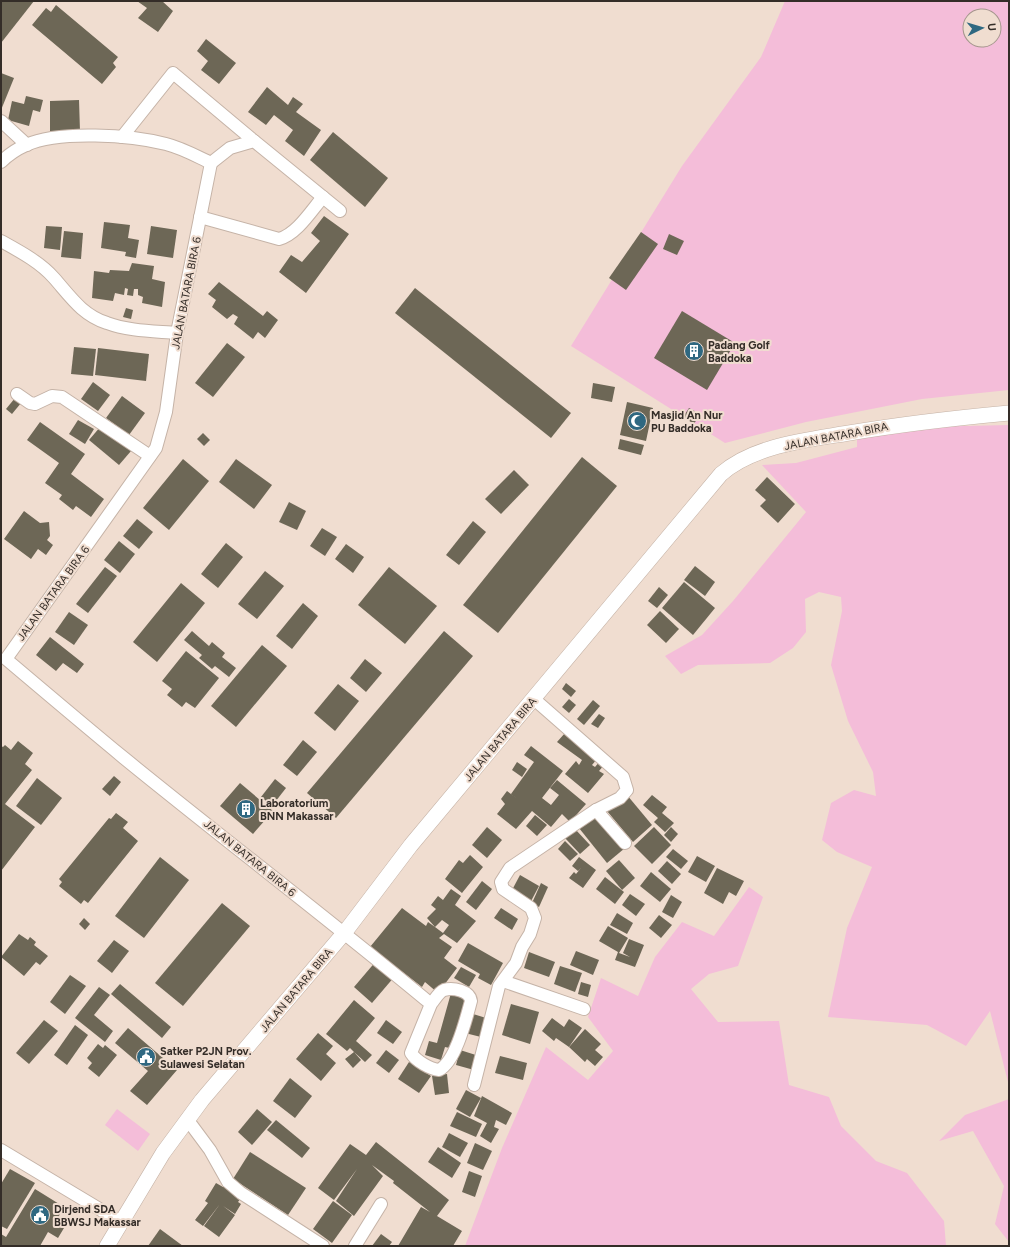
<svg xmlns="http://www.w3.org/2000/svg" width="1010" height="1247" font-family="Figtree,sans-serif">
<rect width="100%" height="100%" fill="#f0ddd0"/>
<!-- green -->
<g fill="#f4bdd9" fill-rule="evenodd">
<path d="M785 1H1009V390L922 399 806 422 725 443 571 346 682 166 761 57ZM970 16H994V40H970Z"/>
<path d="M1009 425V1086L990 1011 966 1046 927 1025 828 1017 847 928 872 867 837 852 822 840 831 803 854 790 876 796 873 772 848 721 831 665 842 611 841 597 819 592 805 599 806 632 793 648 770 663 698 665 681 674 665 656 702 635 733 601 806 512 762 465 796 463 857 447V432L877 428Z"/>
<path d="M749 887 763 897 738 966 709 974 691 989 718 1022 779 1021 789 1085 829 1097 841 1126 876 1161 907 1173 944 1221 946 1246H465L502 1148 546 1047 588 1080 613 1051 588 1017 601 978 638 996 655 957 682 922 714 936Z"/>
<path d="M1009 1099V1242L995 1224 1004 1186 973 1131 939 1141 965 1115Z"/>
<path d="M117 1109 150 1134 138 1151 105 1125Z"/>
</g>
<!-- building -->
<g fill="#6d6756" fill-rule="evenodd">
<path d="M1 1H34L1 43Z"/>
<path d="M137 1H162L173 11 158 32 138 18 147 8Z"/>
<path d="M56 5 118 57 113 63 116 67 102 84 32 25 46 8 51 12Z"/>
<path d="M206 39 236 63 219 84 201 70 208 61 197 51Z"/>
<path d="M1 73 14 78 1 110Z"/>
<path d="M267 87 288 105 293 97 303 104 296 112 321 130 304 156 285 141 293 130 274 115 266 125 248 112Z"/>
<path d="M26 96 43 100 40 112 33 110 29 126 8 120 12 101 24 104Z"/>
<path d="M79 100 80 131H50V101Z"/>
<path d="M333 132 388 178 365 207 310 160Z"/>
<path d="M324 216 349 234 306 293 279 272 291 255 302 262 320 241 311 233Z"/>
<path d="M104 222 130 225 128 238 139 240 136 258 125 256 126 252 101 248Z"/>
<path d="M46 226 62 227 60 250 44 248Z"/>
<path d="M151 226 177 230 173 258 147 254Z"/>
<path d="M64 231 83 233 81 259 61 257Z"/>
<path d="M641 232 658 244 626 290 609 278Z"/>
<path d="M669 234 684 241 677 255 663 249Z"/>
<path d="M132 263 154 266 152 279 165 282 162 307 142 303 143 297 138 295V289H134L133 296 127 295 128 289 125 288 124 295 115 293 113 301 92 298 94 271 109 273 110 270 129 271Z"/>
<path d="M219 282 263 316 267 311 278 320 265 338 258 332 253 339 234 324 238 317 233 314 227 319 212 307 216 300 208 294Z"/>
<path d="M415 288 571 413 551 438 395 313Z"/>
<path d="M126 308 133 310 131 319 123 317Z"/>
<path d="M682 311 735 343 707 390 654 358Z"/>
<path d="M227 343 245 357 213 397 195 383Z"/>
<path d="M74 347 96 349 93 376 71 374Z"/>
<path d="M98 348 149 354 146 381 95 375Z"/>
<path d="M93 382 110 395 98 411 81 399Z"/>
<path d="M593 383 615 387 612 402 591 398Z"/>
<path d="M122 396 145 413 129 435 106 418Z"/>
<path d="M15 398 21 403 12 414 6 409Z"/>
<path d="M627 402 653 408 646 441 620 435Z"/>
<path d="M689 408 700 414 694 424 683 417Z"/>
<path d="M78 420 94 429 85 444 69 434Z"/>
<path d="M40 422 85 454 71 474 104 499 91 517 76 506 73 510 59 499 62 495 45 483 59 463 27 440Z"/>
<path d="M101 426 131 451 119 465 89 440Z"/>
<path d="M203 433 210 440 204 446 197 439Z"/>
<path d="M620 439 644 445 641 455 618 449Z"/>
<path d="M582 457 617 486 498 633 463 605Z"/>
<path d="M183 459 209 481 169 530 143 508Z"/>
<path d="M236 459 272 485 254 509 219 482Z"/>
<path d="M514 470 529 485 501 514 485 499Z"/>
<path d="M767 477 795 504 778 523 760 506 766 500 755 490Z"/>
<path d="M289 502 306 511 297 530 279 522Z"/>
<path d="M24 511 40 523 49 522 50 536 47 540 53 545 46 555 38 549 31 559 4 539Z"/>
<path d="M137 519 153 532 139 549 123 536Z"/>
<path d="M473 521 486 532 459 565 446 555Z"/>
<path d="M322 528 337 537 325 556 310 546Z"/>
<path d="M119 541 135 554 120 573 104 560Z"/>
<path d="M226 543 243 557 218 588 201 574Z"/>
<path d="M346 544 364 557 353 573 335 559Z"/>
<path d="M695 566 715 582 705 596 684 580Z"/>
<path d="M105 567 117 576 88 613 76 604Z"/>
<path d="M389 567 437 606 405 644 358 605Z"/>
<path d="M265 571 284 586 257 619 238 604Z"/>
<path d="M684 582 715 608 693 635 662 608Z"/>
<path d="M181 583 205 603 157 662 133 642Z"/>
<path d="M659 587 668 595 657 608 648 601Z"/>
<path d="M303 603 318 616 292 649 276 636Z"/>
<path d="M660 611 679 629 666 643 647 625Z"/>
<path d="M69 612 88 625 74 645 55 632Z"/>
<path d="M192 631 209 646 212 642 225 653 222 657 236 668 229 677 215 666 212 669 199 658 202 655 184 640Z"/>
<path d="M444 631 473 656 336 818 307 793Z"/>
<path d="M50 637 84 664 77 673 63 663 56 671 36 655Z"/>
<path d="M262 645 287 666 236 727 211 706Z"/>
<path d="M186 651 219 678 195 708 186 702 182 707 167 695 172 689 162 681Z"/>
<path d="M365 659 382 673 366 692 350 678Z"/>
<path d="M566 683 576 691 571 697 562 689Z"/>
<path d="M338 684 359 701 335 731 314 713Z"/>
<path d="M569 699 576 705 569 713 562 707Z"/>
<path d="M593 700 600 706 584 725 577 719Z"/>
<path d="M599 714 605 718 598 728 591 724Z"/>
<path d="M565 733 597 759 592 765 595 767 601 760 605 764 599 771 604 774 588 793 565 774 576 761 579 765 582 760 557 742Z"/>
<path d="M303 740 317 752 297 776 283 765Z"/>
<path d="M18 741 33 753 25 764 32 770 5 804 35 827 1 871V746L3 747 5 745 11 750Z"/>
<path d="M531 746 563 771 542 798 551 805 559 795 550 788 557 780 586 804 570 822 562 814 551 827 532 811 516 829 497 814 505 804 501 799 507 791 520 801 511 794 534 762 524 755Z"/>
<path d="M517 762 527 769 522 777 512 770Z"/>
<path d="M114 776 121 782 110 796 102 789Z"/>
<path d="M37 778 62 798 41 825 16 806Z"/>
<path d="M275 779 286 788 272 806 261 797Z"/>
<path d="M240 783 273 811 253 834 220 806Z"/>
<path d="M627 795 652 825 633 842 607 811Z"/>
<path d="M652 795 667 807 662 813 674 823 665 832 654 822 658 818 643 805Z"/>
<path d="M116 813 128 822 123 828 138 841 88 903 84 900 81 904 59 886 62 882 59 879 109 818 111 819Z"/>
<path d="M596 813 625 848 607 863 579 828Z"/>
<path d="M535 815 547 825 537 836 526 826Z"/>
<path d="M487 827 502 840 487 858 472 845Z"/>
<path d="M654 827 671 845 652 864 634 846Z"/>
<path d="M671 827 678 834 671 842 664 835Z"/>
<path d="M575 829 590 845 580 854 565 838Z"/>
<path d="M565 841 578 854 570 861 558 849Z"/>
<path d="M673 849 688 861 681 869 666 857Z"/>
<path d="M470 855 483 867 462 893 445 879 459 860 463 863Z"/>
<path d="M697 856 715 866 706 882 688 872Z"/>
<path d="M160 857 189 880 144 938 115 916Z"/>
<path d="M579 857 596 870 583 888 569 878 574 872 576 874 581 868 578 871 572 866Z"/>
<path d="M619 860 635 878 622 890 606 871Z"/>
<path d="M667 861 681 874 672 884 658 871Z"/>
<path d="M717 868 744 881 736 896 729 892 723 904 704 893Z"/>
<path d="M651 872 671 889 660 902 640 886Z"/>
<path d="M520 875 539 886 530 903 511 892Z"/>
<path d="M605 877 624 892 615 904 596 889Z"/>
<path d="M482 881 492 889 476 910 466 902Z"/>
<path d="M541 883 548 887 539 907 532 903Z"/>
<path d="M451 889 461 896 455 905 476 921 457 943 444 934 439 938 452 947 444 958 457 968 438 993 425 982 422 987 370 947 402 908 426 926 428 922 435 927 427 918 436 909 431 905 438 896 443 900ZM442 920 449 925 443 933 435 927Z"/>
<path d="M630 894 645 904 636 916 622 905Z"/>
<path d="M671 895 682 902 673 918 662 912Z"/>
<path d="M222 903 250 926 183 1006 155 983Z"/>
<path d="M501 908 518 919 512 930 494 918Z"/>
<path d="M617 913 633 923 627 934 610 925Z"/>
<path d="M659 915 672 925 661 938 649 928Z"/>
<path d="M84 918 90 924 85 930 79 924Z"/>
<path d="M608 926 628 938 619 953 630 957 623 953 629 939 644 945 635 967 615 960 618 952 599 941Z"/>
<path d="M19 934 28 940 30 937 36 942 34 945 48 956 40 965 36 962 24 976 1 957Z"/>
<path d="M114 940 129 951 112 973 97 961Z"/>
<path d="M468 943 503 963 491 985 478 978 480 974 458 961Z"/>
<path d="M576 951 599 960 593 975 570 965Z"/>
<path d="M529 952 555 962 549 977 524 968Z"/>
<path d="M377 960 395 976 372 1003 354 987Z"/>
<path d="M560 966 582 973 575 992 554 984Z"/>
<path d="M461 967 476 975 469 987 454 978Z"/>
<path d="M70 975 86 986 65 1014 50 1002Z"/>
<path d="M581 982 591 985 588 997 578 994Z"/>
<path d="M120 984 171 1027 162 1038 111 994Z"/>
<path d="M99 987 110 995 94 1015 113 1031 105 1042 75 1018Z"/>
<path d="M451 993 469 998 454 1049 445 1047 441 1060 425 1055 429 1041 437 1043Z"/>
<path d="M354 1000 375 1018 356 1041 372 1055 365 1062 354 1052 361 1060 353 1068 345 1059 354 1052 350 1048 347 1051 326 1034Z"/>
<path d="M511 1004 539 1012 530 1044 502 1035Z"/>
<path d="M470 1013 486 1018 481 1037 465 1033Z"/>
<path d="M552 1018 564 1027 569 1019 582 1028 569 1047 556 1038 554 1041 542 1031Z"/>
<path d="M44 1020 58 1031 29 1064 16 1053Z"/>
<path d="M386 1020 402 1032 393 1044 377 1033Z"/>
<path d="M75 1025 88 1035 67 1065 54 1055Z"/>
<path d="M128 1028 177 1070 147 1105 130 1091 148 1071 115 1043Z"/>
<path d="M585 1029 601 1044 595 1050 603 1057 595 1066 587 1059 585 1062 569 1047Z"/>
<path d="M318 1033 333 1046 326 1054 336 1063 321 1081 296 1059Z"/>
<path d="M98 1044 103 1048 105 1045 117 1055 99 1077 88 1068 92 1063 87 1058Z"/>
<path d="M386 1050 399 1060 389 1073 376 1063Z"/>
<path d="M460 1050 479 1056 474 1070 456 1065Z"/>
<path d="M500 1056 527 1063 523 1080 495 1073Z"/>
<path d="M409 1062 431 1076 419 1093 398 1079Z"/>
<path d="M447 1074 449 1093 435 1095 432 1076Z"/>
<path d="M290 1078 312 1096 295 1118 273 1101Z"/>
<path d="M466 1090 481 1098 470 1117 456 1109Z"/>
<path d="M482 1096 512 1113 506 1125 496 1120 494 1127 499 1129 491 1143 480 1136 487 1123 474 1116Z"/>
<path d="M257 1109 272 1122 252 1145 238 1132Z"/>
<path d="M457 1112 482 1124 476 1137 450 1126Z"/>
<path d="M276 1120 310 1148 302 1158 267 1130Z"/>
<path d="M449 1133 468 1143 460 1157 442 1147Z"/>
<path d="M376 1142 449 1200 437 1216 462 1231 453 1246H398L421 1207 430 1212 393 1183 394 1181 372 1165 383 1176 354 1216 336 1201 357 1169 334 1200 318 1188 350 1144 366 1155Z"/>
<path d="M475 1143 492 1151 483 1170 467 1163Z"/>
<path d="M438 1147 461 1163 452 1178 428 1162Z"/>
<path d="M250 1152 306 1188 288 1215 233 1179Z"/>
<path d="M10 1169 35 1183 7 1229 1 1226V1184Z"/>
<path d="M469 1171 482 1176 475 1197 462 1192Z"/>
<path d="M216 1183 223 1187 225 1184 243 1195 238 1202 241 1204 235 1214 223 1206 235 1215 219 1237 204 1226 220 1204 203 1226 195 1220 208 1203 205 1201Z"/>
<path d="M35 1189 64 1207 55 1223 64 1228 58 1238 48 1232 40 1246H1V1234L6 1237Z"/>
<path d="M333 1201 352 1215 332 1243 313 1229Z"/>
<path d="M160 1229 183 1246H148Z"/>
<path d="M381 1234 392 1242 389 1246H372Z"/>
</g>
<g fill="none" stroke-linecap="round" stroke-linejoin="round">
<!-- minor casing -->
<g stroke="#c5b3a7" stroke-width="14">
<g id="minor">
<path d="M1 121 27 145"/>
<path d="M122 137 173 73 254 141"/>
<path d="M1 162C8 155 17 149 26 145 59 130 131 135 166 144 182 148 196 156 211 163"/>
<path d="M211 163 177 333 166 412 156 448 6 659C45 692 84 725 124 758 226 841 330 920 431 1004 435 999 439 992 444 990 453 987 470 991 471 1001 466 1019 456 1061 439 1070 430 1069 416 1061 411 1053L431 1004"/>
<path d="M211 163 230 148 254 141 340 211"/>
<path d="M200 217 279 239C297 234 311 211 323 197"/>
<path d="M1 241C19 251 40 262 54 278 70 296 82 315 107 323 128 331 154 331 177 333"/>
<path d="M17 394 30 403 35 404 52 396 62 397 150 456"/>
<path d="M596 810 625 843"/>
<path d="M503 981 584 1009"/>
<path d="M474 1085 499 986 516 963 522 947 530 934 535 918 531 908 503 889 501 882 510 868 596 810 620 798 627 790 623 777 534 699"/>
<path d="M187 1119 210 1150 228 1182 241 1193 323 1246"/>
<path d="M1 1150 121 1222"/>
<path d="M355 1246 381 1204"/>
</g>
</g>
<!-- tertiary casing -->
<g stroke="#c5b3a7" stroke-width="16">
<path id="tertiary" d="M107 1246 163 1153 202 1100 345 932 411 845 721 474C754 445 808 440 849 433 903 424 955 418 1009 413"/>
</g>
<!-- minor -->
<use href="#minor" stroke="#fff" stroke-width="12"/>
<!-- tertiary -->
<use href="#tertiary" stroke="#fff" stroke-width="15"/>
</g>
<!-- icons -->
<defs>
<g id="building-disc" transform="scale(1)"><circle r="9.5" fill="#2f6881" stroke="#f0ddd0"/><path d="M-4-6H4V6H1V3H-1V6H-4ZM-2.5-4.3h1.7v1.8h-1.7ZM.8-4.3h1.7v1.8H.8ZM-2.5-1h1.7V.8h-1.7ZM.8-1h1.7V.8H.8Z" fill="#fff"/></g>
<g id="mosque-disc" transform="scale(1)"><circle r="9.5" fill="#2f6881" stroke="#f0ddd0"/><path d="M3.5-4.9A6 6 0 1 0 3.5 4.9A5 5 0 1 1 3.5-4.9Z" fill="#fff"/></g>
<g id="civic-disc" transform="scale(1)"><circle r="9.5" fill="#2f6881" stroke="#f0ddd0"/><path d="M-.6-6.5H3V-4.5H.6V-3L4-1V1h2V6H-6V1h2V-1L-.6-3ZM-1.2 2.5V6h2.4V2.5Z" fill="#fff"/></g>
</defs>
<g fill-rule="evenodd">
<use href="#building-disc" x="694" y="351"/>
<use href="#mosque-disc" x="637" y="421"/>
<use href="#building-disc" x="246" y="809"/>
<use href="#civic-disc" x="146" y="1057"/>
<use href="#civic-disc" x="40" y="1215"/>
</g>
<g text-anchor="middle" stroke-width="4" stroke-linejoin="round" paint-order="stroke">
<!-- street labels -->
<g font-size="11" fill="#342d28" stroke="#f0ddd0">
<text transform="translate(186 293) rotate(-79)" y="4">JALAN BATARA BIRA 6</text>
<text transform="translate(836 436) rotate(-11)" y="4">JALAN BATARA BIRA</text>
<text transform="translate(53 593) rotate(-54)" y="4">JALAN BATARA BIRA 6</text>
<text transform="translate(500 739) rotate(-50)" y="4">JALAN BATARA BIRA</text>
<text transform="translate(250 858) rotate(39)" y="4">JALAN BATARA BIRA 6</text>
<text transform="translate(296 990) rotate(-50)" y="4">JALAN BATARA BIRA</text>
</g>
<!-- poi labels -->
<g font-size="11" font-weight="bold" fill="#342d28" stroke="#f0ddd0" text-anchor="start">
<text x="708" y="349">Padang Golf<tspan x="708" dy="13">Baddoka</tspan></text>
<text x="651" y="419">Masjid An Nur<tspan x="651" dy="13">PU Baddoka</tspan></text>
<text x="260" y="807">Laboratorium<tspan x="260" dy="13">BNN Makassar</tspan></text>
<text x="160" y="1055">Satker P2JN Prov.<tspan x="160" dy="13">Sulawesi Selatan</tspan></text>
<text x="54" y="1213">Dirjend SDA<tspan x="54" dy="13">BBWSJ Makassar</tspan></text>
</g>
</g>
<!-- border -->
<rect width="1010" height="1247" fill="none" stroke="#342d28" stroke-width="4"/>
<!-- north arrow -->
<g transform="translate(982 28) rotate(85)"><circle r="19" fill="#f0ddd0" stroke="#a5978d"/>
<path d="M0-3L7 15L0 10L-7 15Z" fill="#2f6881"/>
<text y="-6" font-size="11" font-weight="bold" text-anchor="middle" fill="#342d28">U</text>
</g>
</svg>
